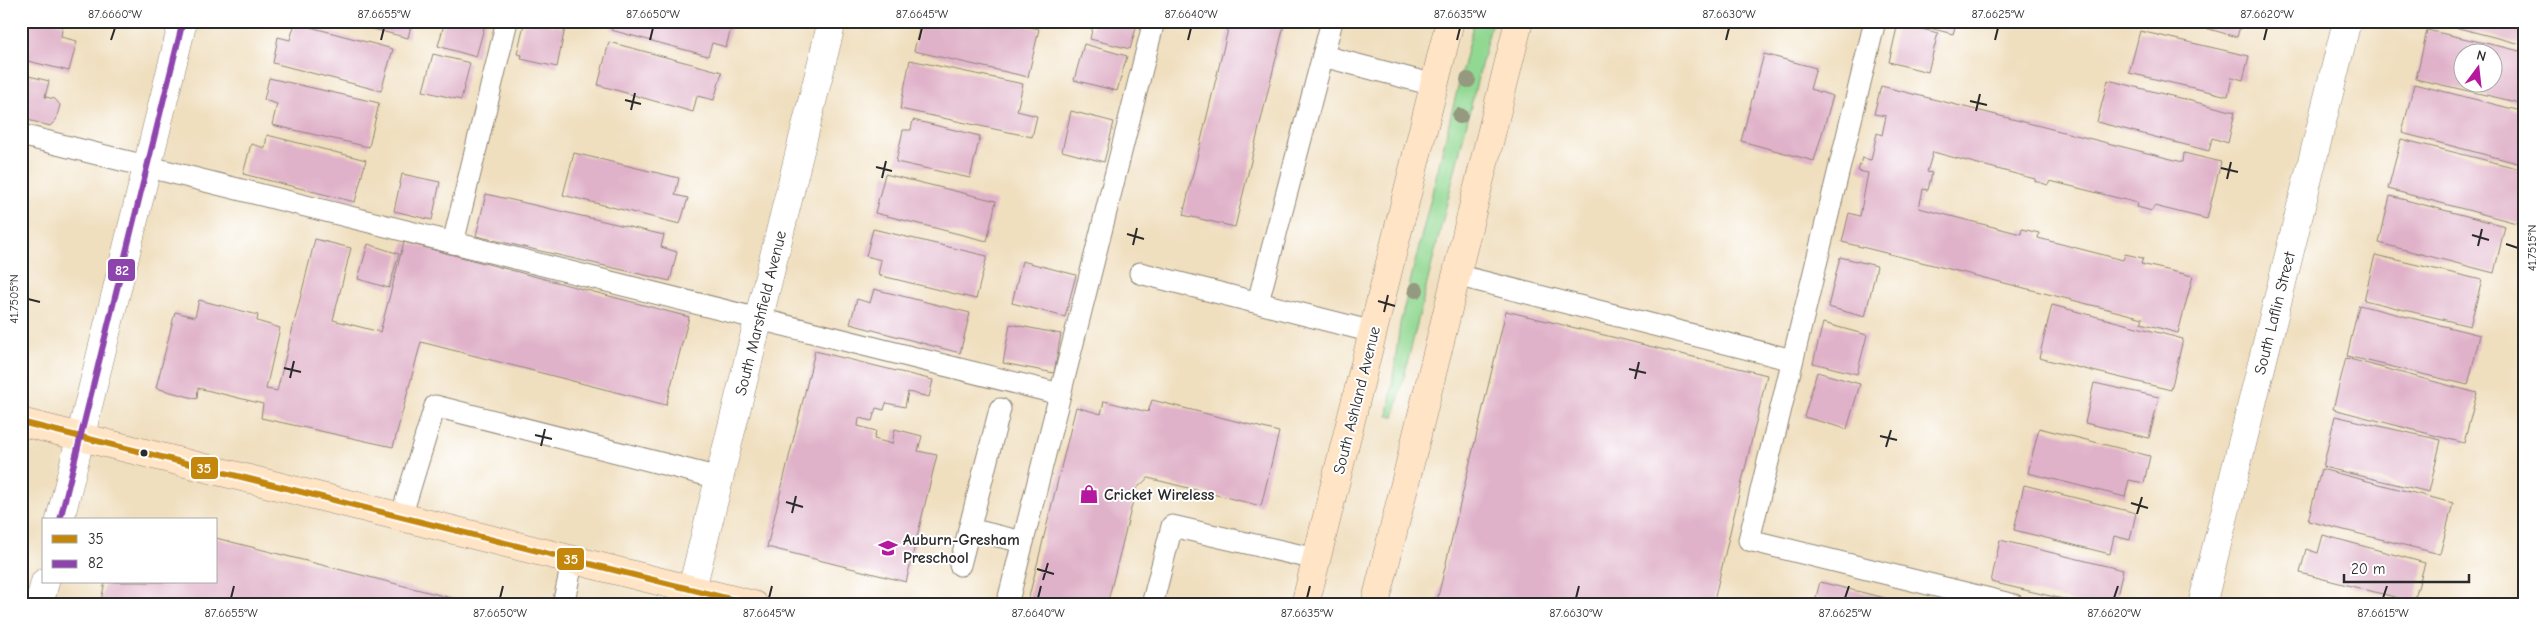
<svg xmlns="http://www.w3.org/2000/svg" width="2546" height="626" font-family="'Comic Neue',sans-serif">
<rect width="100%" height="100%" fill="#fff"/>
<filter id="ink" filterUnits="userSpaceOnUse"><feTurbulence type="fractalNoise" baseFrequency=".02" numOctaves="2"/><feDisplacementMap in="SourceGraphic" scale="10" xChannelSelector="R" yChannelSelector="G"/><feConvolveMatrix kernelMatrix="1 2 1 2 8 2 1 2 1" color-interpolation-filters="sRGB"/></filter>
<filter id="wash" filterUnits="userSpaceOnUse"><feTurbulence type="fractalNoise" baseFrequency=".0096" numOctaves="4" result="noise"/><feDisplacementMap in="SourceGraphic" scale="20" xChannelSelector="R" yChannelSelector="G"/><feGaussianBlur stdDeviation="1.12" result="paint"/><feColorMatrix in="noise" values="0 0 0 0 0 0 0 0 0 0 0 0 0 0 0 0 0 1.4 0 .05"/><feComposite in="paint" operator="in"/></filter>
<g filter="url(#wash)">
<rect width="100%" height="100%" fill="#f0dfbf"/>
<!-- green -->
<path fill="#91d892" stroke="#5e825e" d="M1474 21H1492L1394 417 1388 416 1400 324Z"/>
<g id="blocks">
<!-- building -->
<g fill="#e0b2c9" fill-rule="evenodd">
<path d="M21 21H53L63 24 61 37 77 41 69 71 28 61 21 64Z"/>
<path d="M342 21H412L408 38Z"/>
<path d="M445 21H486L476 57 438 46Z"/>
<path d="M531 21 565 28 557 67 521 59 522 55 517 54 524 24H530Z"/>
<path d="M613 21H733L726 47 712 43 708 56 611 30Z"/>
<path d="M921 21H1003L1039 29 1028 77 914 51Z"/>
<path d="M1094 21H1138L1130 49 1090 39Z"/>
<path d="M1230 21H1285L1235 227 1183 215Z"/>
<path d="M1902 21H1957L1953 34Z"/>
<path d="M2181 21H2255L2250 25 2241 23 2237 37Z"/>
<path d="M2435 21H2525V45L2435 22Z"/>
<path d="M295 23 393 49 381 91 273 63 278 37 290 40Z"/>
<path d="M1898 23 1938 33 1928 72 1889 62Z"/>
<path d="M2427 30 2525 52V104L2416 79ZM2464 52H2494V82H2464Z"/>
<path d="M2140 31 2249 56 2243 80 2232 77 2228 96 2129 73Z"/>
<path d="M609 42 722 72 714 100 697 96 693 112 598 85Z"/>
<path d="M1084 44 1127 56 1117 91 1074 80Z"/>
<path d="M433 54 470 63 461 100 423 91Z"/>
<path d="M1764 54 1816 68 1810 89 1833 96 1814 161 1741 141Z"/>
<path d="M910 60 1023 84 1017 111 1037 116 1032 137 900 109Z"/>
<path d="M21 74 49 81 45 97 55 99 60 105 56 120 50 126 21 118Z"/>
<path d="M269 78 379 103 369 147 272 125 277 104 264 100Z"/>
<path d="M2108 80 2235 112 2228 143 2212 138 2209 151 2097 122Z"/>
<path d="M2414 84 2525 112V165L2402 133Z"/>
<path d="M1881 86 2183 162 2184 153 2221 162 2207 219 2154 206 2152 211 2137 207 2138 203 2050 181 2048 185 2035 181V179L1933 152 1927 172 1932 173 1928 190 1923 189 1919 208 2021 234 2022 229 2039 233 2038 238 2123 260 2125 254 2143 258 2141 264 2193 276 2178 333 2141 323 2143 318 1842 242 1849 213 1860 216 1868 173 1858 171 1862 158 1871 160 1877 133 1882 135 1886 116 1874 114Z"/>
<path d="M1071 111 1114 122 1104 162 1062 151Z"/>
<path d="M913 120 980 136 970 178 896 162 903 130H911Z"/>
<path d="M267 135 366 160 355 202 243 174 251 144 265 148Z"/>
<path d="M2401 139 2525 170V207L2520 224 2388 189Z"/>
<path d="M574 153 679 178 675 195 688 198 680 224 563 195Z"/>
<path d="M402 174 440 182 432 220 394 211Z"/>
<path d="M885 174 996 201 987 241 875 213Z"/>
<path d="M486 194 664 235 661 247 677 252 670 281 476 236Z"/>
<path d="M2390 196 2505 226 2494 273 2379 243Z"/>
<path d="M873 229 987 256 976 299 878 275 881 260 866 256Z"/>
<path d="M315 239 351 248 333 320 380 332 404 242 689 317 666 405 421 342 393 447 261 418 263 404 198 388 197 399 156 388 175 312 195 317 199 300 258 315 257 321 280 328 266 389 277 391Z"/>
<path d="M368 244 399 254 389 288 358 279Z"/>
<path d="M2375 255 2482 280 2470 326 2364 300Z"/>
<path d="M1840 257 1877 266 1865 317 1828 307Z"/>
<path d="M1022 261 1076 275 1065 317 1012 303Z"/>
<path d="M874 289 970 313 960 353 850 324 857 299 870 303Z"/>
<path d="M2052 305 2183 339 2171 390 2039 358Z"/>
<path d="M2359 305 2480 335 2468 385 2347 356Z"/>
<path d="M1506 311 1767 375 1713 605H1436Z"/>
<path d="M1823 323 1867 335 1857 374 1813 363Z"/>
<path d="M1010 324 1061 334 1054 373 1003 363Z"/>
<path d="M815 351 933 380 929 397 908 392 905 407 886 403 884 410 876 408 872 421 859 418 858 426 876 431 874 439 892 444 895 429 922 436 918 451 937 455 906 582 767 547Z"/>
<path d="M2346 358 2477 393 2464 443 2333 409Z"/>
<path d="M1817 372 1860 384 1847 429 1804 417Z"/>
<path d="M2094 383 2159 397 2149 438 2085 423Z"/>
<path d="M1152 400 1279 432 1261 506 1148 478 1136 489 1107 605H1027L1076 407 1101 414 1104 401 1148 412Z"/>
<path d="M2335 416 2441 440 2429 492 2323 467Z"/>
<path d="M2039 428 2150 456 2144 483 2129 480 2125 497 2028 473Z"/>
<path d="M2321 469 2453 503 2440 554 2308 521Z"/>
<path d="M2024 485 2136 513 2130 540 2114 536 2110 554 2014 530Z"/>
<path d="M2323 535 2425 563 2414 602 2300 573 2306 549 2318 553Z"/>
<path d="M216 538 475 604V605H100L105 582H216Z"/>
<path d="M2000 540 2123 570 2115 605H2088L1991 582Z"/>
<path d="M1820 582 1901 602V605H1814Z"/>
</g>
</g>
</g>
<g filter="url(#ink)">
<use href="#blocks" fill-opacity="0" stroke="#8e8575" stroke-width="1"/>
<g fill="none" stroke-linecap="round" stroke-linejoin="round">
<!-- service casing -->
<g stroke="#8e8575" stroke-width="23">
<g id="service">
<path d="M1875 21 1749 540 2014 605"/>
<path d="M1323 56 1434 85"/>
<path d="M21 135 1060 394"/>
<path d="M453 243 507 21"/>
<path d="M1140 273 1373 332"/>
<path d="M1456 275 1792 360"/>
<path d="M1258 302 1332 21"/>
<path d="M401 517 435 406 719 478"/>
<path d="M969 529 1023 542"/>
<path d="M960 565 1000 409"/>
<path d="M563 605 573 559"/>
<path d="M1007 605 1154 21"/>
<path d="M1152 605 1172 526 1316 559"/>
</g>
</g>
<!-- minor casing -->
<g stroke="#8e8575" stroke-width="29">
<g id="minor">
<path d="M60 520 183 21"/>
<path d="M39 605 45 582"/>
<path d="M688 605 832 21"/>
<path d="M2202 605 2347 21"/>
</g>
</g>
<!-- secondary casing -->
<g stroke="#8e8575" stroke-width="29">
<g id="secondary">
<path d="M21 422 754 605"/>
<path d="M1305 605 1450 21"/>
<path d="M1375 605 1519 21"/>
</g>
</g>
<!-- service -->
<use href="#service" stroke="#fff" stroke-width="21"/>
<!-- minor -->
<use href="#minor" stroke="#fff" stroke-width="28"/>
<!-- secondary -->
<use href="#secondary" stroke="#ffe4c6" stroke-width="28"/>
<!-- bus-1 casing -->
<g stroke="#fff" stroke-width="10">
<path id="bus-1" d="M21 422 754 605"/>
</g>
<!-- bus-2 casing -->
<g stroke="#fff" stroke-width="10">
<path id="bus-2" d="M60 520 183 21"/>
</g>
<!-- bus-1 -->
<use href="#bus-1" stroke="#c4870b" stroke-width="6"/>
<!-- bus-2 -->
<use href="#bus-2" stroke="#8e44ad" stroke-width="6"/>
</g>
<!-- trees -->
<g fill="#95997f">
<circle cx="1468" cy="80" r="8"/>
<circle cx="1460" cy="116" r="8"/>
<circle cx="1416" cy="290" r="8"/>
</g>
</g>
<!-- ticks -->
<path fill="none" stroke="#2b2b2b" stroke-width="2" d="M111 40 115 28M381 40 384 28M650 40 653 28M919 40 922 28M1188 40 1191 28M1457 40 1460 28M1726 40 1729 28M1995 40 1998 28M2264 40 2267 28M625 100 641 104M1970 101 1987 105M631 110 635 93M1976 111 1980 94M876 167 892 171M2221 168 2238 172M882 178 886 161M2227 179 2231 162M1127 234 1144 239M2472 235 2489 240M2506 244 2518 248M1133 245 1137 228M2478 246 2482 229M28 299 40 302M1378 301 1395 306M1384 312 1388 295M284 368 301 372M1629 369 1646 373M290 378 294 361M1635 379 1639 362M535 435 552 439M1880 436 1897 440M541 446 545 429M1886 447 1891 430M786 502 803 507M2131 503 2148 508M792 513 796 496M2137 514 2142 497M1037 569 1054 574M1043 580 1048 563M231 598 234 586M500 598 503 586M769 598 772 586M1038 598 1041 586M1307 598 1310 586M1576 598 1579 586M1845 598 1849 586M2114 598 2118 586M2383 598 2387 586"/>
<!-- icons -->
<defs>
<g id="shop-bare" transform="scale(1.5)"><path d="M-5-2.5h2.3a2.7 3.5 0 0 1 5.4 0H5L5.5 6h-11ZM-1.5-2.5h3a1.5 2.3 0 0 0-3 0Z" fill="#b5179e" stroke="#fff" stroke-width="2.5" paint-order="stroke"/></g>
<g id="school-bare" transform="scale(1.5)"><path d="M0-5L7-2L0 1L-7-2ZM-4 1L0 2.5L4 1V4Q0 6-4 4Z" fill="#b5179e" stroke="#fff" stroke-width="2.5" paint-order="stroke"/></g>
</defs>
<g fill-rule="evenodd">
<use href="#shop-bare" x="1089" y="494"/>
<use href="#school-bare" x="888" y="548"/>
</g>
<!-- markers -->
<circle fill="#2b2b2b" stroke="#fff" stroke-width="2" cx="144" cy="453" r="4.5"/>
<g text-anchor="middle" stroke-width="4" stroke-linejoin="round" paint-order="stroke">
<!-- street labels -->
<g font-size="16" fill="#2b2b2b" stroke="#fff">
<text transform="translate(760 313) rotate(-76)" y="6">South Marshfield Avenue</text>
<text transform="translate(2274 313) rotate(-76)" y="6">South Laflin Street</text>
<text transform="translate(1356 400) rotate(-76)" y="6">South Ashland Avenue</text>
</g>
<!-- poi labels -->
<g font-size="16" font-weight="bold" fill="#2b2b2b" stroke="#fff" text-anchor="start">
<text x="1104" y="500">Cricket Wireless</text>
<text x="903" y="545">Auburn-Gresham<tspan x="903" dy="18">Preschool</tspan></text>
</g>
</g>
<g stroke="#fff" stroke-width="2">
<rect x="107" y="258" width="29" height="24" rx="5" fill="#8e44ad"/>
<rect x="190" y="456" width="29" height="24" rx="5" fill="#c4870b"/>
<rect x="556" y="547" width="29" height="24" rx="5" fill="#c4870b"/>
</g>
<g font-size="14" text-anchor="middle" font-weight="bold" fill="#fff">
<text x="122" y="275">82</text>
<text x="204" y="473">35</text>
<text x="571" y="564">35</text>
</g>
<!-- margin -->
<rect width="2546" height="626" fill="none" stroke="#fff" stroke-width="55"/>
<!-- legend -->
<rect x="42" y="518" width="175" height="65" fill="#ffffff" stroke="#aaaaaa"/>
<rect x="52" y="535" width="25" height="8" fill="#c4870b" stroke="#aaaaaa"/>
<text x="88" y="544" font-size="15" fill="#2b2b2b">35</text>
<rect x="52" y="560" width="25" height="8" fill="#8e44ad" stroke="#aaaaaa"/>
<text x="88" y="568" font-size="15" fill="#2b2b2b">82</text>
<!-- north arrow -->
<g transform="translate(2478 68) rotate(15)"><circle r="24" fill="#ffffff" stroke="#aaaaaa"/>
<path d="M0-4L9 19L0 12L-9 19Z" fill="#b5179e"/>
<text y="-8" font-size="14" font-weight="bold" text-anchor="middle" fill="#2b2b2b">N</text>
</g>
<!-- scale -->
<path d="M2344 574v8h125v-8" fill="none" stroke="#2b2b2b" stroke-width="2.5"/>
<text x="2351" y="574" font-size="15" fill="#2b2b2b" stroke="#ffffff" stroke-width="4" paint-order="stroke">20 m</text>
<rect x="28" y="28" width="2490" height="570" fill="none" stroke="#2b2b2b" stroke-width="2"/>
<g font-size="12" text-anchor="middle" fill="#2b2b2b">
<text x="115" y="18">87.6660°W</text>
<text x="384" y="18">87.6655°W</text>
<text x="653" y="18">87.6650°W</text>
<text x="922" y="18">87.6645°W</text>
<text x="1191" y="18">87.6640°W</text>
<text x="1460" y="18">87.6635°W</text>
<text x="1729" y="18">87.6630°W</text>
<text x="1998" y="18">87.6625°W</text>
<text x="2267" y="18">87.6620°W</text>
<text transform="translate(2532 248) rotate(-90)" y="4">41.7515°N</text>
<text transform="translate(14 299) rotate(-90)" y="4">41.7505°N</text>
<text x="231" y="617">87.6655°W</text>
<text x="500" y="617">87.6650°W</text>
<text x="769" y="617">87.6645°W</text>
<text x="1038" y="617">87.6640°W</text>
<text x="1307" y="617">87.6635°W</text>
<text x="1576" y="617">87.6630°W</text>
<text x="1845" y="617">87.6625°W</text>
<text x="2114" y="617">87.6620°W</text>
<text x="2383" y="617">87.6615°W</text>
</g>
</svg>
